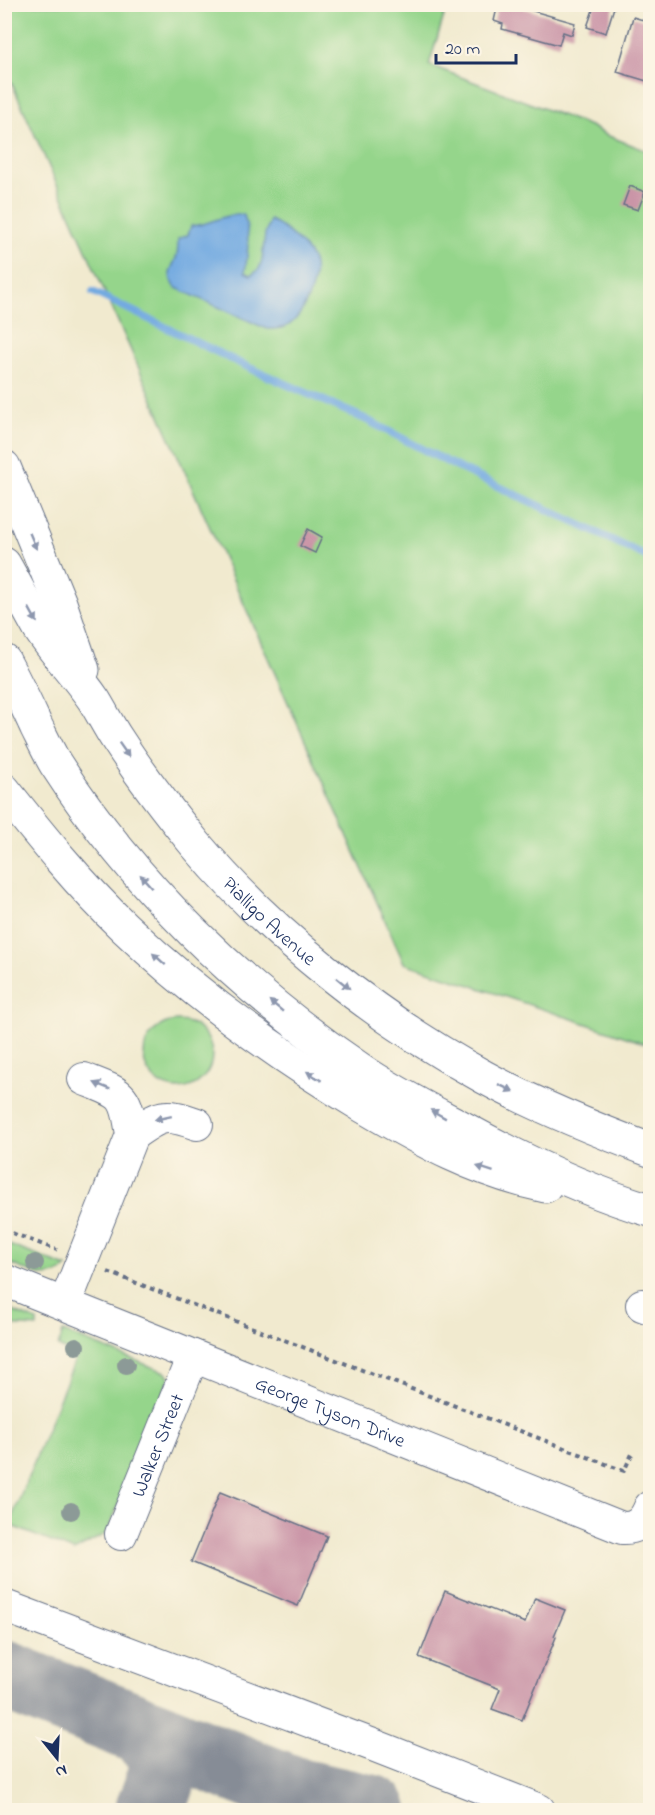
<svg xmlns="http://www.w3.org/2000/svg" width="655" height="1815" font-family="'Indie Flower',sans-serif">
<rect width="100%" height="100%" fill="#fcf5e5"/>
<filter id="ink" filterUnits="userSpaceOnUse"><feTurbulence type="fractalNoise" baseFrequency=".0167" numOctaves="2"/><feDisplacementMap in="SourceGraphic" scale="12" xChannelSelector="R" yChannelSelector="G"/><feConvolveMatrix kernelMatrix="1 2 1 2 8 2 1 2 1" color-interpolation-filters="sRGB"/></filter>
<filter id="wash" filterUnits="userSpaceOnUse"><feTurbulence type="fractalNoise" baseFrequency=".008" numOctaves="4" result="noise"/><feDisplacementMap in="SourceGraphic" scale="24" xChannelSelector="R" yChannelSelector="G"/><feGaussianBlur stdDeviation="1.35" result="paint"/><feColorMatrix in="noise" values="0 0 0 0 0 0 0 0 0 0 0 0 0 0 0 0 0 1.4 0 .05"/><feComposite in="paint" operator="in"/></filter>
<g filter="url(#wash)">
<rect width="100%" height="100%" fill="#f1eacf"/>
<!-- green -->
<g fill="#95d58b" stroke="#588274" stroke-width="1.5">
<path d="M4 5H434L446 9 429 65 590 126 606 135 650 152V1045L404 963 5 68Z"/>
<circle cx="178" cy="1055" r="34"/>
<path d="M4 1243 67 1267C47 1286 25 1269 5 1261Z"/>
<path d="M5 1308 37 1321V1327L5 1325Z"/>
<path d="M63 1332 165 1372 170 1377 107 1533 74 1551 9 1525 77 1355 58 1347Z"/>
</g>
<!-- water -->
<path fill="#73aae1" stroke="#476ca0" stroke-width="1.5" d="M237 214 244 215C250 234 248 253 245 272L251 275 259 269 262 260 265 234 270 220C284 227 308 247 313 261 319 280 303 319 285 327 279 329 273 329 267 329L176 288C164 272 173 269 177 255 178 250 178 244 178 239L188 235 191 226C208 225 221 216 237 214Z"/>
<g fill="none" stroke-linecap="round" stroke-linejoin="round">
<!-- stream -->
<path stroke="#73aae1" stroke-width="8" d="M93 292 252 369 365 419 457 467 650 558"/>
<!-- taxiway -->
<g stroke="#868c96" stroke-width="70">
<path d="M4 1675 301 1794 373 1810"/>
<path d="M138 1729C173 1757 164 1774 150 1810"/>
</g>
</g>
<g id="blocks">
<!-- building -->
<g fill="#ca95a7">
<path d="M498 4H509L575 23 572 35 563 32 559 45 502 29 503 24 494 21Z"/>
<path d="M595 4H615L606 33 587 27Z"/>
<path d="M633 17 650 22V82L617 72Z"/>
<path d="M630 186 645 192 638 210 623 205Z"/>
<path d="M308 529 322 537 315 553 300 546Z"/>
<path d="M220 1492 327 1536 298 1606 191 1562Z"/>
<path d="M445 1591 525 1623 535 1598 565 1610 554 1636 556 1637 522 1720 492 1709 500 1689 419 1657Z"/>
</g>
</g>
</g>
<g filter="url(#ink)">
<use href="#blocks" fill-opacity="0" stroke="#667086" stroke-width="1.5"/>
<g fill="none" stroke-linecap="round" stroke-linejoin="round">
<!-- minor casing -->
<g stroke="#667086" stroke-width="34">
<g id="minor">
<path d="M132 1135C160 1115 164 1112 197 1124"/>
<path id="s1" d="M4 1280 622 1528C637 1529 645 1520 650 1507"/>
<path d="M65 1304 132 1135C126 1092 122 1094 84 1079"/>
<path d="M642 1305 650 1308"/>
<path id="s2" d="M121 1534 193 1356"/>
<path d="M4 1606 373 1745 539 1810"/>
</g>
</g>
<!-- major casing -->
<g stroke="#667086" stroke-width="35">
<g id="major">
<path d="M4 467 60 603 83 670"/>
<path id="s3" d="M4 564C16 585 27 607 39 628 55 653 77 675 94 700 102 713 109 727 117 739 141 776 168 811 196 845 273 936 379 1020 484 1077 537 1106 594 1129 650 1150"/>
<path d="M4 661C15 682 26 704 36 726 42 738 48 751 55 763 133 884 241 989 361 1070 393 1092 429 1110 463 1128 523 1161 586 1191 650 1210"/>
<path d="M4 790C42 838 80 885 124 927 196 996 278 1055 363 1106 424 1142 476 1171 545 1186"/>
</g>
</g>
<!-- path -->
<g stroke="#667086" stroke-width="4" stroke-dasharray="4.5 4.5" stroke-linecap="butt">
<path d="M4 1230 57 1250"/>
<path d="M108 1272 624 1471 632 1454"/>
</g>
<!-- minor -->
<use href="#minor" stroke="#fff" stroke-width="32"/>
<!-- major -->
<use href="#major" stroke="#fff" stroke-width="33"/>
</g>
<!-- trees -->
<g fill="#8c9a97">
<circle cx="35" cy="1263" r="9"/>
<circle cx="76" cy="1346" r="9"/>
<circle cx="126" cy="1365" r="9"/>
<circle cx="71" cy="1511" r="9"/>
</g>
<!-- one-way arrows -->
<defs><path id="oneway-solid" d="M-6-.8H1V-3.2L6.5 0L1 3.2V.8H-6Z" transform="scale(1.5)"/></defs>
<g fill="#8d97ae">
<use href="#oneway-solid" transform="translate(33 541) rotate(67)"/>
<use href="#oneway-solid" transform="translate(33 615) rotate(61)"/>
<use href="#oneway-solid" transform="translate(124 750) rotate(55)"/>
<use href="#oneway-solid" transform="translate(146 881) rotate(-132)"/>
<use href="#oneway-solid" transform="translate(159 959) rotate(-138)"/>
<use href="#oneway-solid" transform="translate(343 983) rotate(39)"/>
<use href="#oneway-solid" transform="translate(276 1006) rotate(-141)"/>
<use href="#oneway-solid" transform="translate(314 1076) rotate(-148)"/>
<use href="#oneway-solid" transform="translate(102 1086) rotate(-158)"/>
<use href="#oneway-solid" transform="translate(506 1088) rotate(26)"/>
<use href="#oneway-solid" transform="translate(438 1114) rotate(-151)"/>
<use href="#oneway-solid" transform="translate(163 1118) rotate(168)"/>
<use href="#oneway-solid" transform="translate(485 1169) rotate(-162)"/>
</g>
</g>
<g text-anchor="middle" stroke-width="6" stroke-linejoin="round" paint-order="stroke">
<!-- street labels -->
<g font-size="20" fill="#1b2f5e" stroke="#fcf5e5">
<text dy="7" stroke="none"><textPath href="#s3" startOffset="447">Pialligo Avenue</textPath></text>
<text dy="7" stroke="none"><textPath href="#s1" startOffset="352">George Tyson Drive</textPath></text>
<text dy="7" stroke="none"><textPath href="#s2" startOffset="96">Walker Street</textPath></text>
</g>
</g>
<!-- margin -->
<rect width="655" height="1815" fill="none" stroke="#fcf5e5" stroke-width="24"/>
<!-- north arrow -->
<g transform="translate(57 1758) rotate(162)" stroke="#fcf5e5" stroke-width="4.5" paint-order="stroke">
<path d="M0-4.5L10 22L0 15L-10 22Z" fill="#1b2f5e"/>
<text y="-9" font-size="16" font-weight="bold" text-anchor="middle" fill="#1b2f5e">N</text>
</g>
<!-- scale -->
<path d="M436 54v9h80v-9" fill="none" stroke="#1b2f5e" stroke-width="3"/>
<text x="445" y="54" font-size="18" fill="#1b2f5e" stroke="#fcf5e5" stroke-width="4.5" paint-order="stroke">20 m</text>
</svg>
